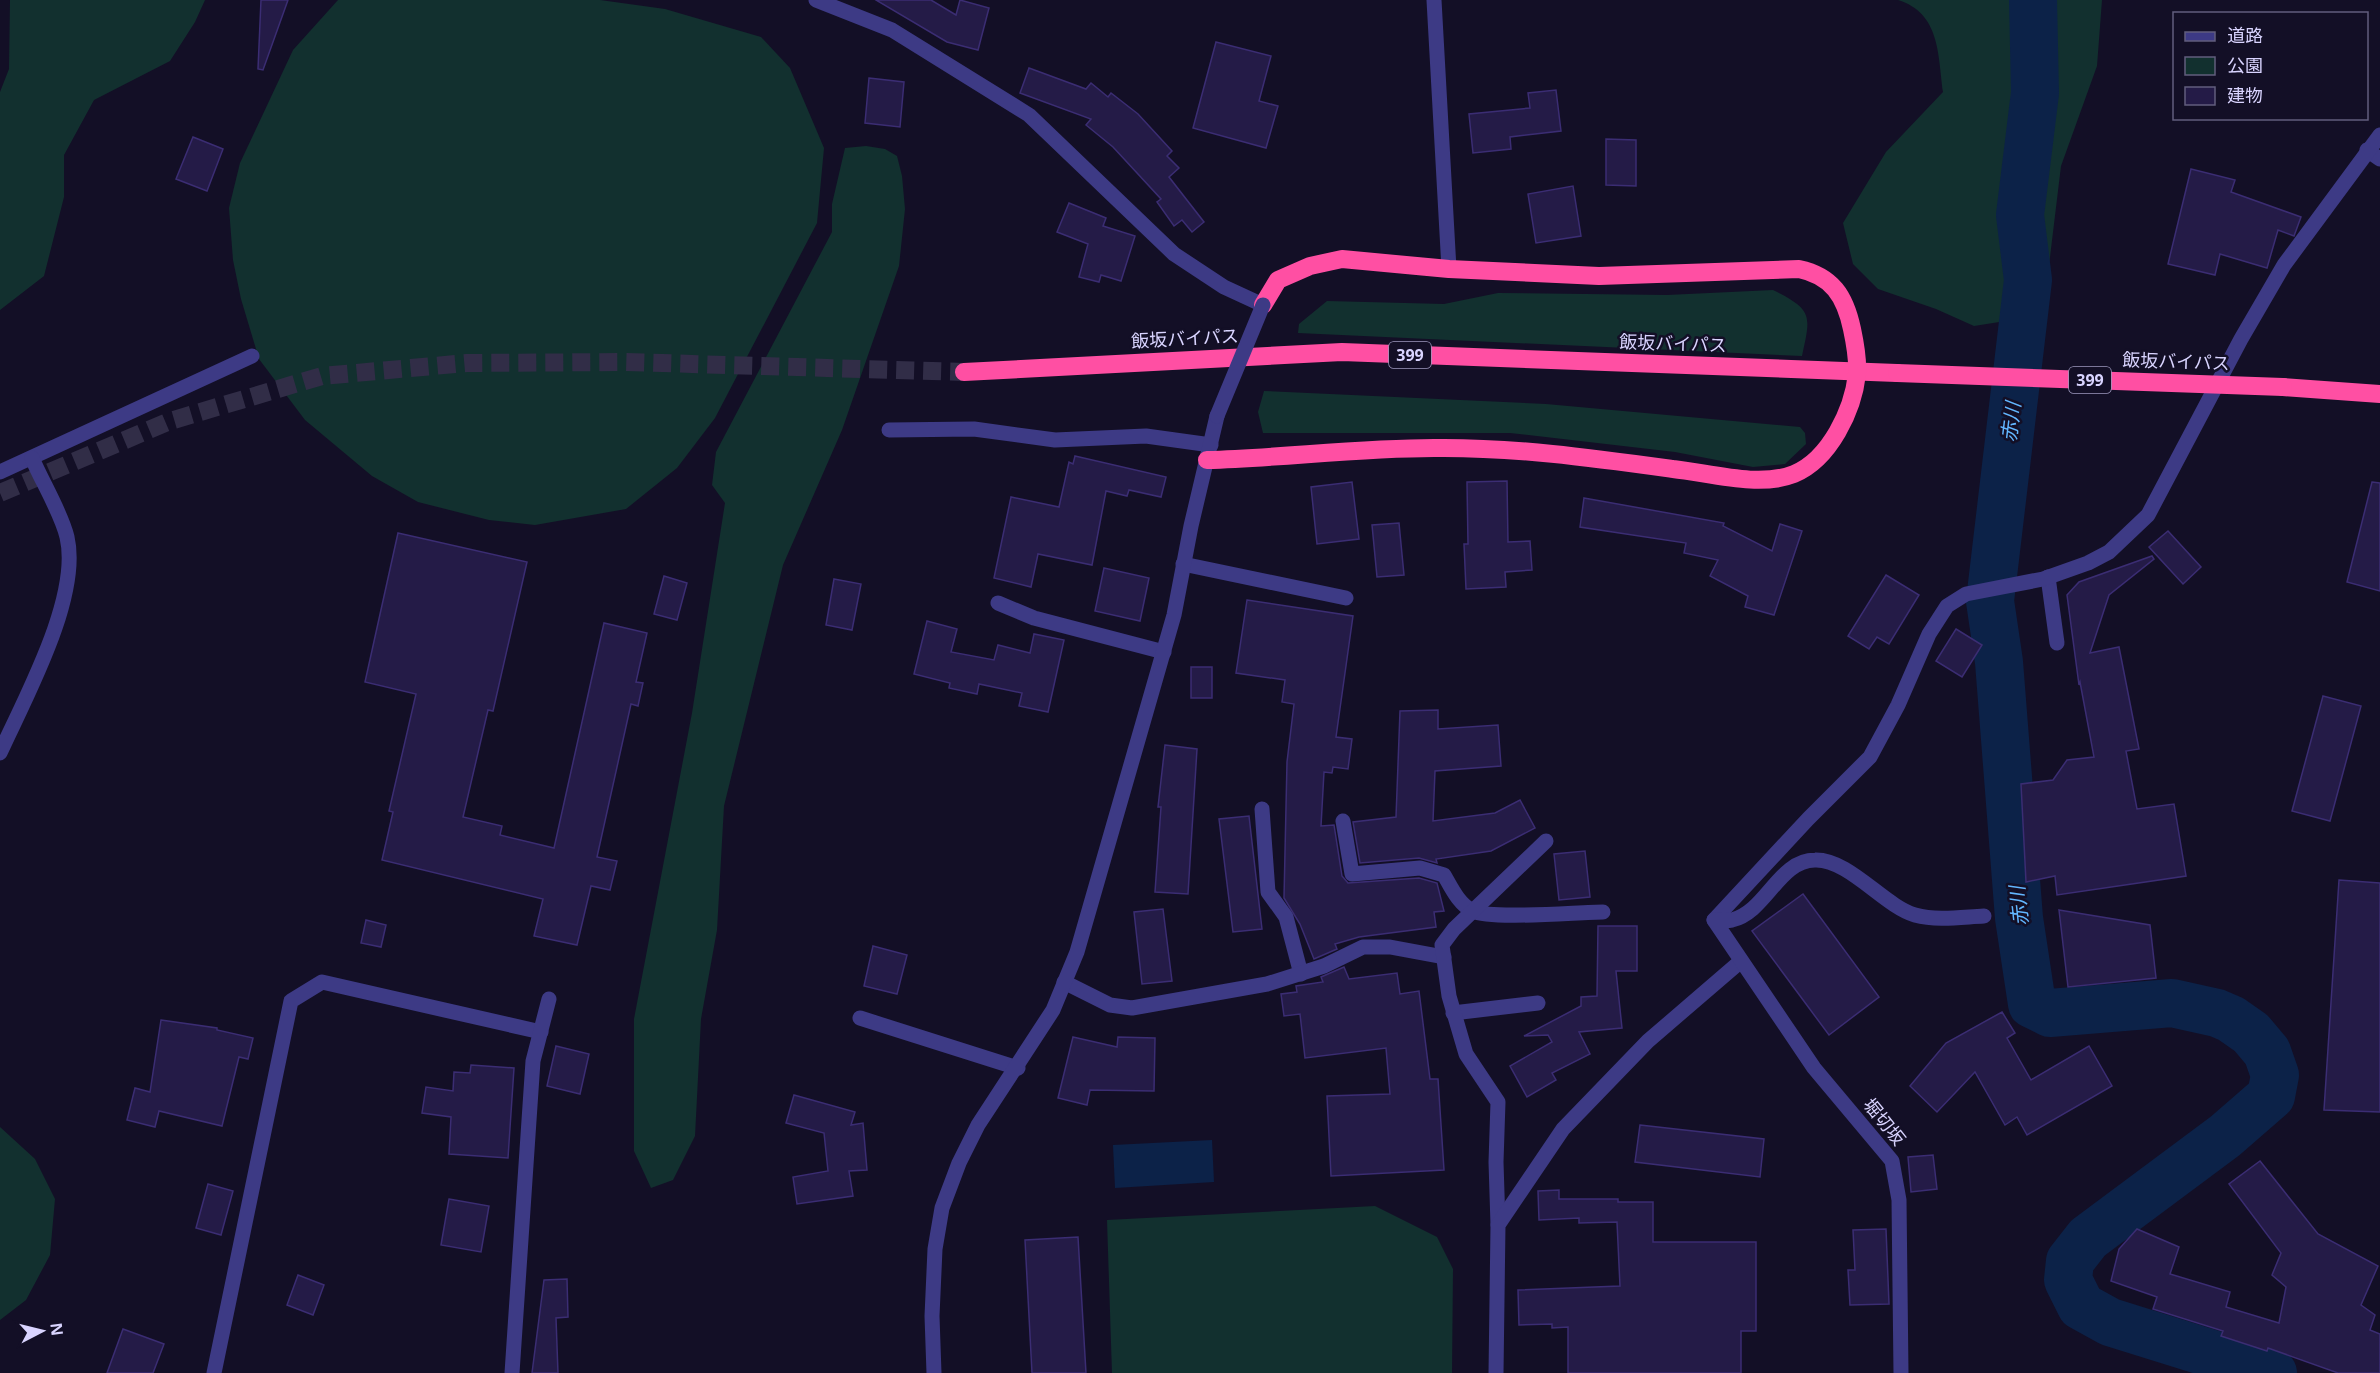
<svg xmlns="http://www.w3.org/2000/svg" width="2380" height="1373" font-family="'Open Sans','Noto Sans JP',sans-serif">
<rect width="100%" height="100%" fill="#130f26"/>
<!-- green -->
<g fill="#12302f">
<path d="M10 0H205L195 22 170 61 94 100 64 155V197L44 276 0 310V92L9 69Z"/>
<path d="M338 0H600L665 9 761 37 790 68 824 148 817 223 715 418 677 468 626 509 535 525 489 520 418 502 372 476 305 420 259 359 241 299 233 260 229 208 240 163 293 50Z"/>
<path d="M1898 0H2102L2097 66 2061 166 2043 315 1974 326 1936 309 1878 289 1853 264 1843 223 1886 152 1943 92C1938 54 1940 13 1898 0Z"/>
<path d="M866 146 885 149 897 156 902 176 905 209 899 266 842 430 783 565 724 806 717 930 701 1019 695 1136 673 1180 651 1188 634 1151V1019L692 713 725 503 712 485 716 452 832 232V204L845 148Z"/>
<path d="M1773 290C1813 310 1811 315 1802 356L1298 333 1299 324 1327 301 1444 304 1498 293 1667 295Z"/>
<path d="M1264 391 1546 404 1800 427 1805 433 1806 444 1785 464 1753 467 1675 452 1510 433H1263L1258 412Z"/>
<path d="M0 1127 35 1159 55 1199 50 1255 26 1300 0 1320Z"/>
<path d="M1375 1206 1437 1237 1453 1269 1452 1373H1112L1107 1220Z"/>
</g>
<!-- water -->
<path fill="#0c2248" d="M1212 1140 1214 1182 1115 1188 1113 1145Z"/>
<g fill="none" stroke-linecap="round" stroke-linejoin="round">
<!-- river -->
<path stroke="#0c2248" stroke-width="48" d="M2033 0 2035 93 2020 215 2028 280 1990 601 1999 662 2019 918 2032 1004 2050 1013 2172 1003 2217 1013 2231 1019 2251 1033 2267 1052 2275 1075 2271 1096 2225 1136 2088 1238 2070 1261 2068 1280 2081 1306 2110 1322 2273 1373"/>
</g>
<!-- building -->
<g fill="#241b47" stroke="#3b2d73" stroke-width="1.5">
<path d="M261 0H288L263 70 258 69Z"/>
<path d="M876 0H931L956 15 960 0 989 8 978 50 947 42Z"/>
<path d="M1216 42 1271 56 1259 101 1278 106 1266 148 1193 128Z"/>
<path d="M1029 68 1086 89 1091 83 1108 97 1111 93 1138 114 1172 151 1167 156 1179 168 1169 177 1204 222 1192 232 1182 220 1174 226 1157 202 1161 199 1113 147 1086 125 1091 119 1020 93Z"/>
<path d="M869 78 904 82 900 127 865 123Z"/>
<path d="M1556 90 1561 131 1510 137 1511 149 1473 153 1469 114 1530 108 1528 93Z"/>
<path d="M193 137 223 149 207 191 176 179Z"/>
<path d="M1606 139 1636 140V186L1606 185Z"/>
<path d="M2191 169 2235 180 2231 192 2301 217 2294 236 2278 230 2267 268 2220 254 2215 275 2168 264Z"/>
<path d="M1573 186 1581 236 1536 243 1528 194Z"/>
<path d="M1069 203 1106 218 1103 226 1135 236 1121 281 1101 275 1099 282 1079 277 1088 244 1057 232Z"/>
<path d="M1075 456 1166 477 1161 497 1129 490 1127 496 1106 491 1092 565 1038 554 1031 587 994 578 1011 497 1059 507 1069 462 1073 464Z"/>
<path d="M1507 481 1508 542 1530 541 1532 570 1505 572 1506 587 1466 589 1464 544H1468L1467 482Z"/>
<path d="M1352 482 1359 539 1317 544 1311 487Z"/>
<path d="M2372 482 2380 483V591L2347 582Z"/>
<path d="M1584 498 1724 523 1723 526 1772 551 1780 524 1802 531 1774 615 1745 607 1748 596 1710 576 1718 560 1684 553 1686 543 1580 527Z"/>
<path d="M1399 523 1404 575 1377 577 1372 525Z"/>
<path d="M2168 531 2201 567 2183 584 2149 547Z"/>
<path d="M398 533 527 562 493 711 488 710 463 817 502 826 500 835 554 848 604 623 647 633 636 682 643 683 638 706 631 704 597 857 617 861 610 890 591 886 577 945 534 936 543 899 382 860 393 812 389 811 416 694 365 682Z"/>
<path d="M2152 556 2154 559 2109 595 2090 653 2119 647 2139 749 2126 751 2137 809 2174 804 2186 876 2057 895 2055 876 2026 882 2021 784 2053 780 2067 760 2094 757 2080 682 2079 685 2067 595 2079 582Z"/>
<path d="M1104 568 1149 578 1140 621 1095 611Z"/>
<path d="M1886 575 1919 595 1889 644 1877 637 1869 649 1848 636Z"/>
<path d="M664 576 687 583 677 620 654 614Z"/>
<path d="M834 579 861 584 852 630 826 625Z"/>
<path d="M1247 600 1353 616 1336 737 1352 739 1348 769 1333 767 1332 773 1324 772 1321 826 1334 825 1342 876 1348 883 1419 878 1437 883 1444 911 1434 912 1436 927 1359 937 1335 944 1337 949 1314 959 1300 924 1284 898 1287 762 1294 704 1282 702 1285 680 1236 673Z"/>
<path d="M927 621 957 629 951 652 994 660 998 645 1030 653 1034 634 1064 640 1048 712 1019 706 1022 693 979 684 977 694 949 688 950 683 914 674Z"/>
<path d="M1956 629 1982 645 1962 677 1936 661Z"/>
<rect x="1191" y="667" width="21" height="31"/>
<path d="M2323 696 2361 706 2330 821 2292 811Z"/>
<path d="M1438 710V729L1498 725 1501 766 1435 771 1433 821 1495 813 1520 800 1535 828 1491 851 1436 859 1437 863 1419 858 1360 863 1353 822 1396 817 1400 711Z"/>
<path d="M1165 745 1197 749 1188 894 1155 892 1161 807H1158Z"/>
<path d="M1249 816 1262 929 1233 932 1219 819Z"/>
<path d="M1585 851 1590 897 1559 900 1554 854Z"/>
<path d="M2339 880 2380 883V1112L2324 1110Z"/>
<path d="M1803 894 1879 997 1829 1035 1752 931Z"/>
<path d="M1163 909 1172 981 1142 984 1134 912Z"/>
<path d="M2059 910 2150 925 2156 978 2068 987Z"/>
<path d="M366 920 386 925 381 947 361 943Z"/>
<path d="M1598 926H1637V971H1616L1622 1028 1579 1032 1590 1054 1552 1073 1556 1080 1527 1097 1510 1066 1552 1042 1548 1035 1524 1036 1581 1006V997L1597 996Z"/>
<path d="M873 946 907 955 897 994 864 986Z"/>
<path d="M1344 967 1349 979 1397 973 1400 994 1419 991 1430 1079H1438L1444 1170 1331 1176 1327 1096 1390 1094 1386 1048 1305 1058 1300 1014 1284 1016 1281 994 1297 992 1296 986 1323 982 1321 977Z"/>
<path d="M2002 1012 2015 1033 2007 1038 2031 1080 2089 1046 2112 1086 2027 1135 2017 1117 2005 1125 1975 1072 1937 1112 1910 1086 1946 1043Z"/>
<path d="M161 1020 217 1028V1030L253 1038 248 1059 239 1057 222 1126 159 1111 155 1127 127 1120 135 1088 150 1092Z"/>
<path d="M1073 1037 1117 1047 1118 1037 1155 1038 1154 1091 1090 1090 1087 1105 1058 1098Z"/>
<path d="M556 1046 589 1054 580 1094 547 1086Z"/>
<path d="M471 1065 514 1068 508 1158 449 1154 451 1117 422 1113 426 1087 453 1091 454 1072 470 1073Z"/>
<path d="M794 1095 855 1112 851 1125 863 1123 867 1170 849 1171 853 1196 797 1204 793 1177 828 1171 824 1133 786 1123Z"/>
<path d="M1640 1125 1764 1139 1760 1177 1635 1162Z"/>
<path d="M1933 1155 1937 1189 1911 1192 1908 1157Z"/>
<path d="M2260 1161 2318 1234 2378 1266 2361 1305 2375 1315 2370 1330 2380 1334V1373H2338L2268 1348 2267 1351 2221 1336 2223 1331 2153 1309 2157 1297 2111 1281 2119 1249 2137 1229 2179 1247 2170 1274 2230 1292 2226 1307 2279 1323 2286 1287 2272 1275 2281 1253 2229 1184Z"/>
<path d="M208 1184 233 1191 221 1235 196 1228Z"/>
<path d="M1559 1190V1199H1618V1202H1653V1242H1756V1331H1741V1373H1568V1327L1552 1328V1324L1519 1325 1518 1290 1620 1286 1617 1222 1579 1223V1218L1539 1220 1538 1191Z"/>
<path d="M449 1199 489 1206 481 1252 441 1245Z"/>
<path d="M1886 1229 1889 1304 1850 1305 1848 1270H1855L1853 1230Z"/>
<path d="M1078 1237 1086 1373H1032L1025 1240Z"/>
<path d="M298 1275 324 1285 313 1315 287 1305Z"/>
<path d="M567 1279 568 1317 556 1318 558 1373H532L544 1280Z"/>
<path d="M123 1329 164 1344 153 1373H107Z"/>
</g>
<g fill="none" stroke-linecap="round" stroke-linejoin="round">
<!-- highway-tunnel -->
<path stroke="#312d47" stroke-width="18" stroke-dasharray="18 9" stroke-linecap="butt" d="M0 493 170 421 322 376 467 363 626 362 964 372"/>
<!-- minor -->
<g stroke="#3d3a85" stroke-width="15">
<path d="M816 0 892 30 1029 115 1174 254 1224 287 1263 305"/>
<path d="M1434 0 1449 269"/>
<path d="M2367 150 2380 159"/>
<path d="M889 430 974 429 1055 440 1146 436 1211 445"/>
<path d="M0 472 252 356"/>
<path d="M1183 564 1346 598"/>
<path d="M2048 577 2057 643"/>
<path d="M998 603 1034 618 1164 652"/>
<path d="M0 753C25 698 81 597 67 537 61 512 42 482 32 458"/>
<path d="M1262 809 1268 892 1286 917 1301 974"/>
<path d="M1343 821 1352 874 1420 868 1444 875C1451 887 1459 905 1473 911 1491 920 1578 912 1603 912"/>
<path d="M1714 920 1808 819 1870 757 1898 705 1929 634 1947 606 1966 594 2043 579 2088 563 2109 552 2148 515 2241 339 2284 265 2380 135"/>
<path d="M1064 982 1110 1005 1132 1008 1267 984 1324 966 1363 947H1390L1444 957"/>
<path d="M1453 1013 1538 1003"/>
<path d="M860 1018 1018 1068"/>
<path d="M1498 1225 1496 1162 1498 1102 1466 1054 1449 996 1442 945 1454 929 1546 841"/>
<path d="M214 1373 291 1001 322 982 541 1032"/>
<path d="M512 1373 533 1061 549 999"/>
<path d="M934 1373 932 1316 935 1249 942 1208 959 1163 978 1125 1053 1010 1077 952 1174 615 1191 526 1217 416"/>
<path d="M1496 1373 1498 1225 1563 1129 1648 1041 1741 961"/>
<path d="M1901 1373 1899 1200 1892 1161 1814 1068 1714 920C1719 920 1726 921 1732 920 1766 912 1779 860 1815 860 1849 859 1884 906 1915 915 1937 921 1962 917 1984 916"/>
</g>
<!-- highway -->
<g stroke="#ff4fa3" stroke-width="18">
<path d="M964 372 1342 352 1897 373"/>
<path d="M2283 387 2380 394"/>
<path d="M1207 460C1282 458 1358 448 1434 448 1514 447 1593 458 1673 469 1710 473 1759 488 1794 474 1830 459 1853 410 1857 374 1858 359 1855 343 1852 329 1845 296 1832 276 1799 269L1599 276 1449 269 1342 259 1310 266 1278 280 1263 305"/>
</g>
<!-- minor-bridge -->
<path stroke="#3d3a85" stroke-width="15" d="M1217 416 1263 305"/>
<!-- highway-bridge -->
<path stroke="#ff4fa3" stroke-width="18" d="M1897 373 2283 387"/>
</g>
<g text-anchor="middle" stroke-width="5" stroke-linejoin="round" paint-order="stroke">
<!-- shield labels -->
<g fill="#130f26" stroke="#9e99be" stroke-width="1.5">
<rect x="1389" y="342" width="42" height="26" rx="4.5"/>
<rect x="2069" y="367" width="42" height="26" rx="4.5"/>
</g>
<g font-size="16" font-weight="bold" fill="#d9d4ff">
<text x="1410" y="361">399</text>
<text x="2090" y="386">399</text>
</g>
<!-- street labels -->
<g font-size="18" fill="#d9d4ff" stroke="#130f26">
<text transform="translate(1185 339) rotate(-3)" y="6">飯坂バイパス</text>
<text transform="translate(1673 344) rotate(2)" y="6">飯坂バイパス</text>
<text transform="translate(2176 362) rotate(2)" y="6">飯坂バイパス</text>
<text transform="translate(1884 1122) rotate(51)" y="6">堀切坂</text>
</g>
<!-- water labels -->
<g font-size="20" font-style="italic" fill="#62b6ff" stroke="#130f26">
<text transform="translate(2011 422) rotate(-83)" y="7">赤川</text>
<text transform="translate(2019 906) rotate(-96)" y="7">赤川</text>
</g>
</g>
<!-- legend -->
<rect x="2173" y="12" width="195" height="108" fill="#130f26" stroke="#625e7d" stroke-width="1.5"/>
<rect x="2185" y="32" width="30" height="9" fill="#3d3a85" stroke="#625e7d" stroke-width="1.5"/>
<text x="2227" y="42" font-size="18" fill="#d9d4ff">道路</text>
<rect x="2185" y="57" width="30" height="18" fill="#12302f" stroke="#625e7d" stroke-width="1.5"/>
<text x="2227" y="72" font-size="18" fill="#d9d4ff">公園</text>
<rect x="2185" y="87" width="30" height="18" fill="#241b47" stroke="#625e7d" stroke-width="1.5"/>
<text x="2227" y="102" font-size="18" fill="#d9d4ff">建物</text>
<!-- north arrow -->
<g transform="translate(42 1331) rotate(83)" stroke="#130f26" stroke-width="4.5" paint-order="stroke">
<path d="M0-4.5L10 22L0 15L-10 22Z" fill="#d9d4ff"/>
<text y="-9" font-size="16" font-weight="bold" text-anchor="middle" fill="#d9d4ff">N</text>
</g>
</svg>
